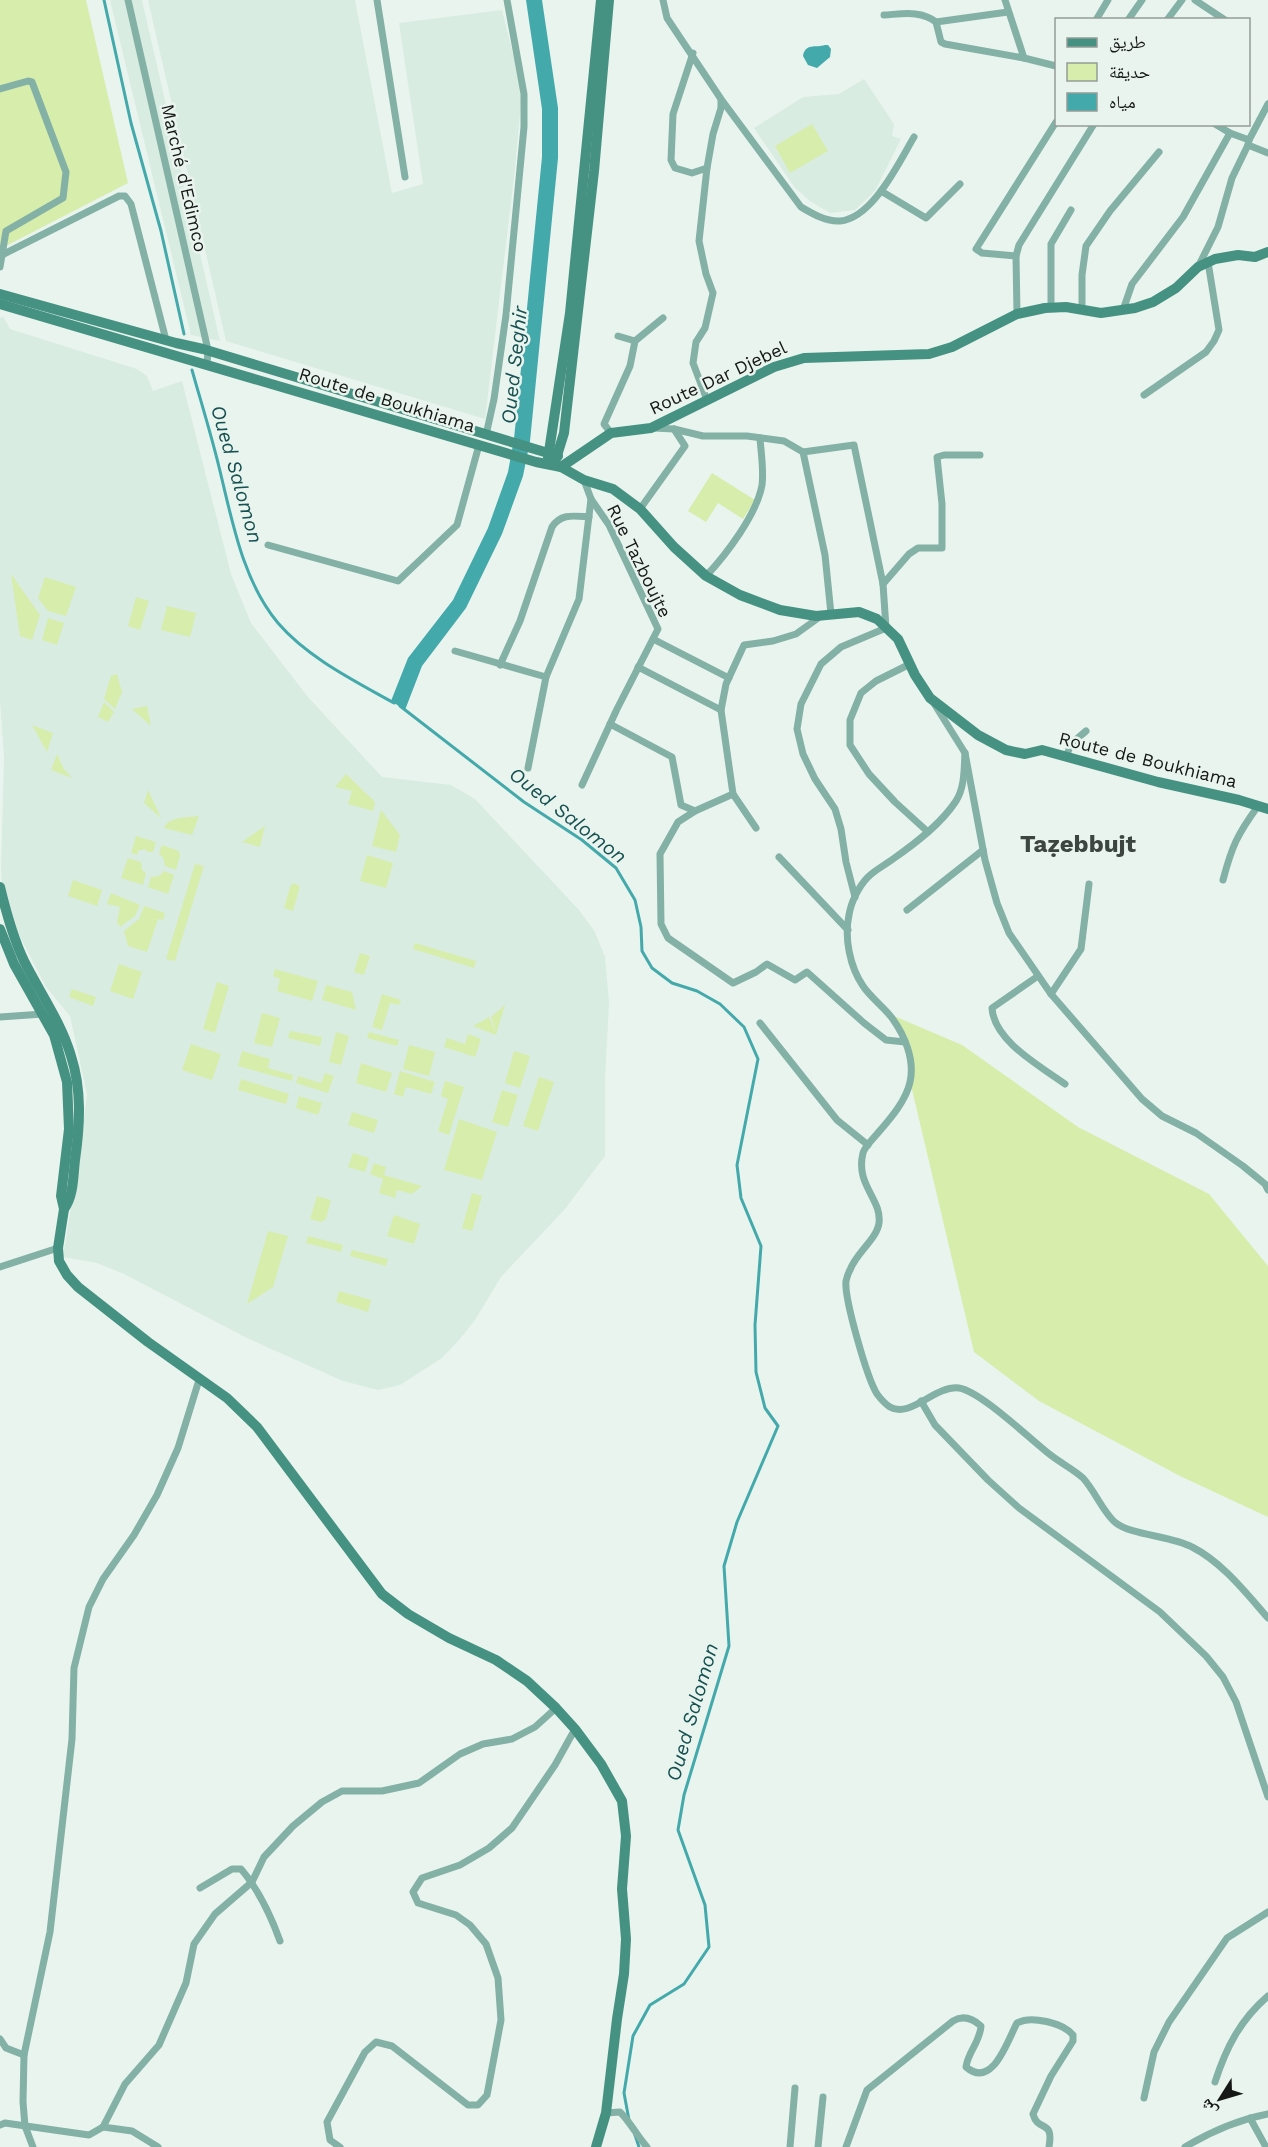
<svg xmlns="http://www.w3.org/2000/svg" width="1268" height="2147" font-family="'Work Sans','Noto Naskh Arabic',sans-serif">
<rect width="100%" height="100%" fill="#e9f4ee"/>
<!-- built -->
<g fill="#d9ece1">
<path d="M110 0H142L220 341 191 335Z"/>
<path d="M148 0H355L392 193 423 184 399 23 502 10 522 91 515 169 485 419 226 341Z"/>
<path d="M864 79 894 124 892 136 901 139 875 191 855 210 830 213 810 201 795 188 754 128 803 97 839 94Z"/>
<path d="M3 316 10 329 137 369 147 376 153 391 182 381 231 574 251 623 308 697 382 777 451 785 475 799 579 910 595 932 605 957 609 1003 605 1080V1156L565 1209 501 1277 475 1320 460 1339 442 1358 400 1385 378 1390 343 1381 247 1338 124 1274 97 1263 63 1257 81 1144 87 1094 70 1016 46 987 3 904 1 868 4 758 0 700V318Z"/>
</g>
<!-- green -->
<g fill="#d7edab">
<path d="M0 0H86L128 183 2 248 0 243Z"/>
<path d="M812 124 828 151 790 173 775 146Z"/>
<path d="M712 473 755 500 743 519 718 503 706 522 688 511Z"/>
<path d="M11 574 40 615 32 640 20 636Z"/>
<path d="M45 577 76 587 66 616 48 611 38 598Z"/>
<path d="M136 597 149 601 140 630 128 626Z"/>
<path d="M167 606 196 613 190 637 161 630Z"/>
<path d="M48 618 64 623 57 645 42 640Z"/>
<path d="M117 674 122 692 115 709 104 699 111 676Z"/>
<path d="M104 702 114 712 108 722 98 717Z"/>
<path d="M147 706 151 726 132 709Z"/>
<path d="M32 725 53 733 47 752Z"/>
<path d="M57 754 64 769 72 778 51 770Z"/>
<path d="M346 774 375 802 373 811 348 804 352 791 335 787Z"/>
<path d="M148 790 161 818 144 803Z"/>
<path d="M381 810 400 835 396 852 372 846Z"/>
<path d="M199 816 192 835 164 828C169 816 187 818 199 816Z"/>
<path d="M265 826 260 847 242 842Z"/>
<path d="M136 836 156 842 153 852H148L145 849 138 851 137 855 131 853Z"/>
<path d="M162 845 179 851 180 856 176 870 165 866 163 858 159 853Z"/>
<path d="M367 855 393 863 386 888 360 881Z"/>
<path d="M128 858 141 862 142 870 146 873 143 885 121 878Z"/>
<path d="M195 864 204 866 175 961 166 959Z"/>
<path d="M164 871 174 875 168 894 148 887 151 877 159 876Z"/>
<path d="M73 880 102 890 97 906 68 896Z"/>
<path d="M293 883 300 886 293 911 284 908 290 887Z"/>
<path d="M111 893 140 905 135 916 120 927 117 922 120 907 107 904Z"/>
<path d="M144 906 165 913 163 920 158 919 147 952 128 946 124 931 139 919Z"/>
<path d="M415 943 476 961 474 968 413 949Z"/>
<path d="M360 953 370 956 364 975 354 972Z"/>
<path d="M119 964 142 972 133 999 110 991Z"/>
<path d="M275 969 318 981 312 1001 277 991 280 979 273 976Z"/>
<path d="M217 982 229 986 215 1033 203 1029Z"/>
<path d="M326 985 352 992 356 1010 322 1000Z"/>
<path d="M72 989 96 997 93 1006 69 997Z"/>
<path d="M382 994 401 1000 399 1005 390 1003 382 1030 372 1027Z"/>
<path d="M505 1005 496 1035 473 1026 489 1017 496 1033 491 1017Z"/>
<path d="M262 1013 280 1018 272 1047 254 1043Z"/>
<path d="M887 1013 962 1045 1078 1127 1209 1194 1268 1266V1517L1180 1476 1039 1401 974 1352 910 1081 905 1042Z"/>
<path d="M290 1031 322 1037 320 1046 288 1038Z"/>
<path d="M336 1032 349 1036 341 1065 329 1062Z"/>
<path d="M369 1032 399 1040 397 1046 367 1038Z"/>
<path d="M468 1034 481 1039 475 1057 444 1047 447 1038 465 1044Z"/>
<path d="M191 1044 221 1054 212 1080 182 1070Z"/>
<path d="M409 1045 435 1052 429 1076 403 1069Z"/>
<path d="M242 1051 270 1059 268 1068 293 1075 292 1081 238 1066Z"/>
<path d="M514 1051 530 1056 520 1088 505 1083Z"/>
<path d="M361 1063 392 1073 386 1092 356 1083Z"/>
<path d="M400 1071 435 1082 431 1094 406 1087 403 1097 394 1094Z"/>
<path d="M325 1073 334 1076 328 1093 296 1083 298 1076 321 1083Z"/>
<path d="M539 1077 554 1082 538 1131 523 1126Z"/>
<path d="M241 1079 289 1094 286 1104 238 1090Z"/>
<path d="M445 1081 464 1087 449 1135 438 1131 448 1099 441 1096Z"/>
<path d="M502 1090 518 1095 508 1127 492 1122Z"/>
<path d="M299 1096 322 1103 318 1115 296 1108Z"/>
<path d="M352 1112 378 1120 374 1133 348 1125Z"/>
<path d="M459 1119 497 1132 482 1180 444 1170Z"/>
<path d="M353 1153 369 1158 365 1172 348 1167Z"/>
<path d="M374 1163 386 1167 384 1175 422 1186 412 1194 397 1190 395 1198 379 1193 383 1179 370 1174Z"/>
<path d="M472 1193 482 1196 472 1231 462 1228Z"/>
<path d="M317 1196 331 1200 326 1219 321 1222 310 1219Z"/>
<path d="M394 1215 420 1224 414 1244 387 1236Z"/>
<path d="M268 1231 288 1236 273 1287 247 1304Z"/>
<path d="M308 1236 343 1245 341 1252 306 1243Z"/>
<path d="M352 1250 388 1259 386 1266 350 1256Z"/>
<path d="M339 1291 371 1300 368 1312 336 1302Z"/>
</g>
<!-- water -->
<g fill="#43a9ab">
<path d="M526 0H542L558 108V158L530 441 523 476 502 534 466 608 422 666 405 710 391 701 408 658 453 600 488 528 508 472 514 439 542 157V109Z"/>
<path d="M825 45H828L831 49 830 57 817 68 808 65 803 56C805 43 816 48 825 45Z"/>
</g>
<g fill="none" stroke-linecap="round" stroke-linejoin="round">
<!-- stream -->
<g stroke="#43a9ab" stroke-width="3">
<path d="M104 0 131 123 161 231 184 334"/>
<path d="M192 370C201 402 211 434 219 467 232 519 242 580 278 623 308 658 355 681 394 703"/>
<path d="M400 706 524 802 582 840 616 868 635 900 641 927 642 951 652 968 672 983 697 991 720 1004 744 1027 758 1059 737 1165 741 1198 761 1246 755 1325 756 1372 765 1408 778 1426 737 1522 724 1566 729 1646 684 1795 678 1830 705 1905 709 1947 684 1984 650 2005 633 2036 624 2093 629 2120"/>
<path d="M635 2135 639 2147"/>
</g>
<!-- street -->
<g stroke="#83b1a6" stroke-width="7">
<path d="M128 0 208 350 207 364"/>
<path d="M377 0 405 177"/>
<path d="M663 0 667 18 721 99 801 207C813 214 826 222 840 221 873 218 899 162 914 137"/>
<path d="M1005 0 1024 58 1056 66"/>
<path d="M1195 0 1225 20"/>
<path d="M884 15C902 14 921 10 936 22L1008 12"/>
<path d="M1096 20 1108 0"/>
<path d="M1128 20 1142 0"/>
<path d="M1167 20 1182 0"/>
<path d="M936 22 941 42 945 44 1024 58"/>
<path d="M693 53 673 114 671 160 675 168 692 173 707 168 713 134 721 108V100"/>
<path d="M0 89 28 81 32 82 66 172 63 198 6 231 0 267"/>
<path d="M1215 124 1230 133 1249 140 1248 145 1268 153"/>
<path d="M1249 140 1268 104"/>
<path d="M707 168 699 241 706 274 713 293 705 328 696 342 693 363 707 400"/>
<path d="M881 191 926 218 960 184"/>
<path d="M0 256 119 196H125L131 204 166 340"/>
<path d="M1016 256 982 253 976 249 1056 122"/>
<path d="M1198 267 1218 227 1232 178 1248 145"/>
<path d="M1051 308V244L1071 210"/>
<path d="M1082 310V275L1086 246 1110 211 1159 152"/>
<path d="M1123 310 1132 284 1183 217 1230 133"/>
<path d="M1017 314 1016 256 1019 245 1094 124"/>
<path d="M618 336 635 341"/>
<path d="M1144 395 1206 352 1214 341 1219 330 1208 262"/>
<path d="M653 428 674 429 703 436H747L784 441 803 452 825 555 831 614"/>
<path d="M611 433 604 424 630 366 635 341 663 318"/>
<path d="M486 435 494 399 506 315 524 127V94L507 0"/>
<path d="M803 452 854 445 883 584 886 628 841 647 821 664 801 704 797 729 803 754 815 779 835 809 841 829 846 862 855 897"/>
<path d="M640 509 685 446 674 429"/>
<path d="M268 545 398 581 457 525 479 445"/>
<path d="M706 576C726 555 757 514 762 485 764 470 761 453 760 438"/>
<path d="M883 584 909 554 918 548H942V504L937 457 944 455H980"/>
<path d="M653 639 729 678"/>
<path d="M455 651 546 677"/>
<path d="M910 664 876 681 861 693 850 720V745L869 774 895 802 928 832"/>
<path d="M500 665 520 621 552 527C561 513 574 516 589 517"/>
<path d="M638 667 721 710"/>
<path d="M935 705 965 753 985 860 997 903 1009 933 1051 994 1142 1099 1162 1116 1196 1133 1243 1166 1265 1184 1268 1190"/>
<path d="M610 724 672 757 681 805 695 811 733 794"/>
<path d="M965 753C964 768 965 787 956 801 941 824 916 843 893 859 885 865 875 870 868 877 859 886 851 902 849 915 844 938 850 967 863 986 871 998 884 1007 892 1018 905 1036 915 1060 910 1082 906 1101 890 1119 877 1134 872 1140 865 1146 863 1153 855 1185 882 1199 879 1223 877 1239 856 1253 850 1270 848 1273 847 1277 846 1281 844 1298 867 1378 877 1394 880 1398 885 1404 890 1407 910 1419 935 1385 959 1388 980 1391 1029 1438 1048 1453 1059 1462 1073 1469 1083 1478 1095 1491 1104 1514 1116 1523 1131 1535 1172 1536 1192 1547 1222 1562 1246 1593 1268 1618"/>
<path d="M1066 757 1071 744 1086 731"/>
<path d="M528 768 546 677 579 599 591 499"/>
<path d="M582 785 617 709 658 629 609 525 591 499 584 480"/>
<path d="M695 811 678 822 660 854 661 924 668 938 733 983 756 972 767 964 795 980 807 972 864 1023 886 1040 905 1042"/>
<path d="M756 828 733 794 721 710 726 684 744 645 773 641 796 634 821 616"/>
<path d="M779 857 848 930"/>
<path d="M1223 880C1232 846 1237 835 1258 806"/>
<path d="M907 910 983 850"/>
<path d="M1038 976 992 1008C994 1041 1040 1066 1065 1084"/>
<path d="M1051 994 1081 949 1089 884"/>
<path d="M0 1017 43 1014"/>
<path d="M760 1023 837 1120 868 1145"/>
<path d="M0 1267 58 1248"/>
<path d="M921 1401 935 1425 988 1480 1019 1508 1160 1612 1206 1656 1223 1677 1236 1702 1268 1797"/>
<path d="M200 1888 232 1869H241C259 1890 271 1916 280 1941"/>
<path d="M0 2039 6 2048 24 2055"/>
<path d="M1215 2082C1226 2048 1240 2020 1268 1996"/>
<path d="M1144 2098 1154 2052 1169 2022 1227 1938 1268 1912"/>
<path d="M606 2113 620 2112C631 2123 637 2136 647 2147"/>
<path d="M1250 2118 1266 2147"/>
<path d="M0 2125 5 2123 89 2135 103 2127 125 2084 159 2045 186 1983 194 1944 215 1914 252 1882 264 1857 293 1826 322 1802 342 1791H382L419 1783 460 1754 483 1744 512 1739 535 1727 556 1708"/>
<path d="M103 2127 132 2131 158 2147"/>
<path d="M33 2147 25 2126 23 2102 24 2055 50 1932 72 1739 74 1668 89 1607 103 1579 134 1535 157 1495 178 1448 199 1380"/>
<path d="M340 2147 330 2140 327 2122 365 2052 376 2042 392 2046 468 2105H478L487 2095 501 2020 498 1978 486 1944 470 1925 456 1915 418 1903 413 1892 422 1878 460 1865 489 1848 512 1828 555 1765 575 1729"/>
<path d="M790 2147 795 2088"/>
<path d="M818 2147 823 2097"/>
<path d="M846 2147 867 2090 953 2021C963 2015 972 2018 981 2026 980 2042 968 2052 966 2067 993 2090 1008 2039 1017 2023 1031 2015 1063 2023 1073 2035V2041L1051 2076 1033 2114C1038 2133 1054 2118 1049 2147"/>
<path d="M1185 2147C1212 2131 1237 2120 1268 2114"/>
</g>
<!-- secondary -->
<g stroke="#469282" stroke-width="10">
<path d="M0 294 176 343 203 349 558 456"/>
<path d="M0 304 536 462 561 467 584 480 613 489 640 509 674 547 706 576 740 595 780 610 816 616 859 612 877 619 898 639 915 675 930 698 978 735 1006 750 1025 754 1042 750 1158 782 1239 800 1268 809"/>
<path d="M548 458 570 313 601 0"/>
<path d="M555 462 564 433 594 171 609 0"/>
<path d="M561 467 611 433 651 428 774 367 804 358 929 354 952 347 1017 314 1045 308 1066 307 1101 313 1135 308 1153 302 1176 288 1198 267 1215 259 1238 255 1255 257 1268 252"/>
<path d="M0 887C6 912 13 938 24 961 40 993 61 1022 71 1056 82 1090 80 1125 75 1160 73 1176 74 1195 64 1209"/>
<path d="M0 929 14 964 54 1035 67 1082 69 1129 61 1196 64 1209 58 1248 59 1261 67 1275 78 1287 148 1342 227 1398 257 1427 382 1594 408 1614 449 1638 496 1660 527 1681 556 1708 575 1729 601 1764 622 1801 626 1836 622 1889 626 1939 624 1974 617 2019 606 2113 596 2147"/>
</g>
</g>
<g text-anchor="middle" stroke-width="5" stroke-linejoin="round" paint-order="stroke">
<!-- street labels -->
<g font-size="18" fill="#151816" stroke="#e9f4ee">
<text transform="translate(184 178) rotate(77)" y="6">Marché d'Edimco</text>
<text transform="translate(718 378) rotate(-25)" y="6">Route Dar Djebel</text>
<text transform="translate(387 400) rotate(17)" y="6">Route de Boukhiama</text>
<text transform="translate(639 561) rotate(64)" y="6">Rue Tazboujte</text>
<text transform="translate(1148 760) rotate(14)" y="6">Route de Boukhiama</text>
</g>
<!-- water labels -->
<g font-size="20" font-style="italic" fill="#165152" stroke="#e9f4ee">
<text transform="translate(514 365) rotate(-84)" y="7">Oued Seghir</text>
<text transform="translate(237 474) rotate(74)" y="7">Oued Salomon</text>
<text transform="translate(568 815) rotate(38)" y="7">Oued Salomon</text>
<text transform="translate(692 1712) rotate(-74)" y="7">Oued Salomon</text>
</g>
<!-- district labels -->
<g font-size="24" font-weight="bold" fill="#3c4540" stroke="#e9f4ee">
<text x="1078" y="852">Taẓebbujt</text>
</g>
</g>
<!-- legend -->
<rect x="1055" y="18" width="195" height="108" fill="#e9f4ee" stroke="#949c98" stroke-width="1.5"/>
<rect x="1067" y="38" width="30" height="9" fill="#469282" stroke="#949c98" stroke-width="1.5"/>
<text x="1109" y="48" font-size="18" fill="#151816">طريق</text>
<rect x="1067" y="63" width="30" height="18" fill="#d7edab" stroke="#949c98" stroke-width="1.5"/>
<text x="1109" y="78" font-size="18" fill="#151816">حديقة</text>
<rect x="1067" y="93" width="30" height="18" fill="#43a9ab" stroke="#949c98" stroke-width="1.5"/>
<text x="1109" y="108" font-size="18" fill="#151816">مياه</text>
<!-- north arrow -->
<g transform="translate(1220 2099) rotate(233)" stroke="#e9f4ee" stroke-width="4.5" paint-order="stroke">
<path d="M0-4.5L10 22L0 15L-10 22Z" fill="#151816"/>
<text y="-9" font-size="16" font-weight="bold" text-anchor="middle" fill="#151816">ش</text>
</g>
</svg>
